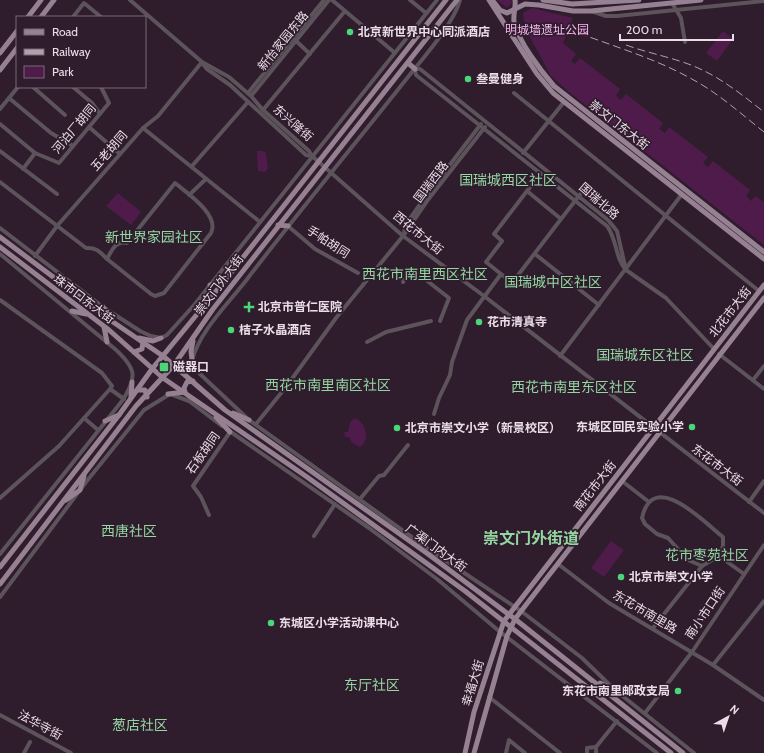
<svg xmlns="http://www.w3.org/2000/svg" width="764" height="753" font-family="Cabin,'Noto Sans SC',sans-serif">
<rect width="100%" height="100%" fill="#2f1c2d"/>
<!-- green -->
<g fill="#4f1b4b">
<path d="M497 0H511L512 3 507 8Z"/>
<path d="M532 8 573 18 563 43 576 54 571 61 575 64 580 58 620 89 616 96 621 100 626 94 663 123 659 129 665 133 669 127 708 157 703 163 708 167 713 161 750 190 746 196 751 201 755 196 764 202V245L569 92 551 76 525 28 523 13Z"/>
<path d="M723 31 733 39 717 61 706 53Z"/>
<path d="M257 151H263L266 153 268 169 265 172 258 171Z"/>
<path d="M118 193 141 212 131 225 106 206Z"/>
<path d="M355 418C366 422 371 441 360 447L352 443 349 437H345L344 432H348L350 422Z"/>
<path d="M611 541 624 550 604 577 591 568Z"/>
</g>
<g fill="none" stroke-linecap="round" stroke-linejoin="round">
<!-- minor -->
<g stroke="#5c535b" stroke-width="4">
<path d="M130 0 202 62 229 77 251 96 263 110 309 151 312 156 403 236 484 296 764 513"/>
<path d="M332 0 395 53"/>
<path d="M410 0 426 13"/>
<path d="M460 0C454 23 424 57 408 77 355 144 300 210 248 278 229 303 201 329 192 360L200 374 249 420 430 550 521 611 582 658 615 690 694 753"/>
<path d="M672 3 681 18 685 42"/>
<path d="M591 11 606 16H617L764 1"/>
<path d="M73 17 84 3 101 17"/>
<path d="M294 39 310 54"/>
<path d="M202 63 207 69 230 85 306 155 312 156"/>
<path d="M33 87 65 115"/>
<path d="M73 87 92 103 100 114"/>
<path d="M248 93 324 0"/>
<path d="M514 93 759 291"/>
<path d="M251 96 329 0"/>
<path d="M9 98 51 133 73 146"/>
<path d="M0 109 18 87"/>
<path d="M263 110 345 11"/>
<path d="M0 124 35 153 59 163 109 103 101 87"/>
<path d="M89 127 120 154"/>
<path d="M143 128 260 222"/>
<path d="M0 151 57 194"/>
<path d="M523 153 564 102"/>
<path d="M192 166 248 102"/>
<path d="M23 169 35 153"/>
<path d="M0 182 86 248C96 247 100 252 107 259L151 294 155 296 164 293 211 233C220 215 187 193 175 183L127 243C116 240 112 250 107 259"/>
<path d="M527 191 536 180"/>
<path d="M189 195 206 179"/>
<path d="M561 219 582 192"/>
<path d="M288 226 315 249 358 273"/>
<path d="M0 228 103 307 140 331 151 336 161 338 167 335 195 304 437 0"/>
<path d="M404 235 405 226 423 200 481 124"/>
<path d="M0 254 115 349C136 368 138 377 122 401L0 554"/>
<path d="M535 254 599 305"/>
<path d="M35 256 57 226 143 128 158 116 202 62"/>
<path d="M626 270 617 231 608 220 420 69H415L416 75 607 226C617 239 615 258 626 270L666 298 714 349"/>
<path d="M403 282 412 269 449 298 440 321"/>
<path d="M0 300 102 373 112 386 110 389"/>
<path d="M367 342 386 332 431 321"/>
<path d="M719 354 764 389"/>
<path d="M560 356 682 194"/>
<path d="M753 380 764 366"/>
<path d="M434 414 439 398 450 375 452 362 467 320 501 274 486 262 502 241 494 234 527 191 561 219 512 283 501 274"/>
<path d="M84 418 98 430"/>
<path d="M256 424 286 387 336 318 403 236 427 201 485 127"/>
<path d="M228 430 369 528 437 579 499 631 657 753"/>
<path d="M622 481 649 502"/>
<path d="M0 498 59 446 110 389 124 399"/>
<path d="M360 499 379 476 384 475 408 445"/>
<path d="M749 502 764 481"/>
<path d="M209 515 201 497 193 486 230 432"/>
<path d="M314 536 335 504"/>
<path d="M719 556 702 566 688 560 668 538 657 534 645 524 642 518C653 468 704 522 723 537V546L719 556 744 574"/>
<path d="M558 564 609 603 713 665 764 700"/>
<path d="M0 597 86 482 144 410 170 394 189 401 222 426"/>
<path d="M653 628 702 566"/>
<path d="M713 665 764 601"/>
<path d="M489 697 560 753"/>
<path d="M645 713 692 652 764 545"/>
<path d="M0 715 71 753"/>
<path d="M596 747 617 721"/>
<path d="M24 753 30 742"/>
<path d="M506 753 509 740 525 753"/>
<path d="M587 753V748L596 747V753"/>
</g>
<!-- major -->
<g stroke="#958192" stroke-width="5">
<path d="M489 0 537 74 553 93 764 259"/>
<path d="M515 0C516 7 513 14 514 22 519 42 540 70 554 86L764 252"/>
<path d="M543 0 572 4 639 0"/>
<path d="M493 1 500 10 507 13 525 4 539 5 573 11H591L701 0"/>
<path d="M28 17 41 0"/>
<path d="M41 17 54 0"/>
<path d="M0 53 17 31"/>
<path d="M408 63 415 69"/>
<path d="M0 70 17 48"/>
<path d="M278 225 288 226"/>
<path d="M0 237 113 322 163 356 225 410 428 554 515 619 683 753"/>
<path d="M0 247 109 330 163 378 307 477 465 591 671 753"/>
<path d="M210 285 225 280"/>
<path d="M103 307 111 320"/>
<path d="M72 311 86 314"/>
<path d="M104 327 107 342"/>
<path d="M139 338 153 341 161 338"/>
<path d="M134 352 142 349 143 342"/>
<path d="M192 360 191 351 193 341"/>
<path d="M137 390H145L147 397"/>
<path d="M168 394 185 392 184 388 187 382 193 381"/>
<path d="M131 397 132 382"/>
<path d="M233 413 249 420"/>
<path d="M216 417 230 432"/>
<path d="M105 421 119 415"/>
<path d="M66 500 80 490 84 476"/>
<path d="M0 567 119 415 152 369 226 279 446 0"/>
<path d="M0 584 136 406 174 365 213 309 457 0"/>
<path d="M600 683 615 690"/>
<path d="M465 753 474 712 504 621 764 285"/>
<path d="M474 753 507 636 515 619 764 298"/>
</g>
<!-- rail -->
<g stroke="#b0a1ae" stroke-width="1" stroke-dasharray="8 4" stroke-linecap="butt">
<path d="M568 29C609 45 652 57 690 78 717 92 740 113 764 132"/>
<path d="M626 45C648 53 670 57 691 65 719 76 741 94 764 112"/>
</g>
</g>
<!-- markers -->
<g fill="#4ad778" stroke="#2f1c2d" stroke-width="1.5">
<circle cx="350" cy="32" r="4"/>
<circle cx="468" cy="79" r="4"/>
<path d="M247 301h4v4h4v4h-4v4h-4v-4h-4v-4h4z"/>
<circle cx="479" cy="322" r="4"/>
<circle cx="231" cy="330" r="4"/>
<rect x="159" y="362" width="10" height="10" rx="2"/>
<circle cx="692" cy="427" r="4"/>
<circle cx="397" cy="428" r="4"/>
<circle cx="621" cy="577" r="4"/>
<circle cx="271" cy="623" r="4"/>
<circle cx="678" cy="691" r="4"/>
</g>
<g text-anchor="middle" stroke-width="3.5" stroke-linejoin="round" paint-order="stroke">
<!-- park labels -->
<g font-size="12" fill="#f8b7f0" stroke="#2f1c2d">
<text x="547" y="34">明城墙遗址公园</text>
</g>
<!-- poi labels -->
<g font-size="12" font-weight="bold" fill="#eadde8" stroke="#2f1c2d" text-anchor="start">
<text x="358" y="36">北京新世界中心同派酒店</text>
<text x="476" y="83">叁曼健身</text>
<text x="258" y="311">北京市普仁医院</text>
<text x="487" y="326">花市清真寺</text>
<text x="239" y="334">桔子水晶酒店</text>
<text x="173" y="371">磁器口</text>
<text x="684" y="431" text-anchor="end">东城区回民实验小学</text>
<text x="405" y="432">北京市崇文小学（新景校区）</text>
<text x="629" y="581">北京市崇文小学</text>
<text x="279" y="627">东城区小学活动课中心</text>
<text x="670" y="695" text-anchor="end">东花市南里邮政支局</text>
</g>
<!-- street labels -->
<g font-size="12" fill="#eadde8" stroke="#2f1c2d">
<text transform="translate(283 41) rotate(-51)" y="4">新怡家园东路</text>
<text transform="translate(293 123) rotate(41)" y="4">东兴隆街</text>
<text transform="translate(619 125) rotate(38)" y="4">崇文门东大街</text>
<text transform="translate(74 129) rotate(-50)" y="4">河泊厂胡同</text>
<text transform="translate(109 151) rotate(-49)" y="4">五老胡同</text>
<text transform="translate(431 182) rotate(-53)" y="4">国瑞西路</text>
<text transform="translate(599 201) rotate(41)" y="4">国瑞北路</text>
<text transform="translate(418 233) rotate(39)" y="4">西花市大街</text>
<text transform="translate(328 242) rotate(33)" y="4">手帕胡同</text>
<text transform="translate(219 285) rotate(-53)" y="4">崇文门外大街</text>
<text transform="translate(84 299) rotate(37)" y="4">珠市口东大街</text>
<text transform="translate(730 312) rotate(-52)" y="4">北花市大街</text>
<text transform="translate(203 453) rotate(-55)" y="4">石板胡同</text>
<text transform="translate(717 465) rotate(37)" y="4">东花市大街</text>
<text transform="translate(595 486) rotate(-52)" y="4">南花市大街</text>
<text transform="translate(436 548) rotate(36)" y="4">广渠门内大街</text>
<text transform="translate(645 612) rotate(31)" y="4">东花市南里路</text>
<text transform="translate(705 613) rotate(-56)" y="4">南小市口街</text>
<text transform="translate(473 683) rotate(-73)" y="4">幸福大街</text>
<text transform="translate(40 725) rotate(28)" y="4">法华寺街</text>
</g>
<!-- quarter labels -->
<g font-size="14" fill="#93d6a1" stroke="#2f1c2d">
<text x="508" y="185">国瑞城西区社区</text>
<text x="154" y="242">新世界家园社区</text>
<text x="425" y="279">西花市南里西区社区</text>
<text x="553" y="287">国瑞城中区社区</text>
<text x="645" y="360">国瑞城东区社区</text>
<text x="328" y="390">西花市南里南区社区</text>
<text x="574" y="392">西花市南里东区社区</text>
<text x="129" y="536">西唐社区</text>
<text x="707" y="560">花市枣苑社区</text>
<text x="372" y="690">东厅社区</text>
<text x="140" y="730">葱店社区</text>
</g>
<!-- district labels -->
<g font-size="16" font-weight="bold" fill="#93d6a1" stroke="#2f1c2d">
<text x="531" y="544">崇文门外街道</text>
</g>
</g>
<!-- legend -->
<rect x="16" y="16" width="130" height="72" fill="#2f1c2d" stroke="#7a6978"/>
<rect x="24" y="29" width="20" height="6" fill="#958192" stroke="#7a6978"/>
<text x="52" y="36" font-size="12" fill="#eadde8">Road</text>
<rect x="24" y="49" width="20" height="6" fill="#b0a1ae" stroke="#7a6978"/>
<text x="52" y="56" font-size="12" fill="#eadde8">Railway</text>
<rect x="24" y="66" width="20" height="12" fill="#4f1b4b" stroke="#7a6978"/>
<text x="52" y="76" font-size="12" fill="#eadde8">Park</text>
<!-- north arrow -->
<g transform="translate(728 717) rotate(40)" stroke="#2f1c2d" stroke-width="3" paint-order="stroke">
<path d="M0-3L7 15L0 10L-7 15Z" fill="#eadde8"/>
<text y="-6" font-size="11" font-weight="bold" text-anchor="middle" fill="#eadde8">N</text>
</g>
<!-- scale -->
<path d="M620 34v6h113v-6" fill="none" stroke="#eadde8" stroke-width="2"/>
<text x="626" y="34" font-size="12" fill="#eadde8" stroke="#2f1c2d" stroke-width="3" paint-order="stroke">200 m</text>
</svg>
